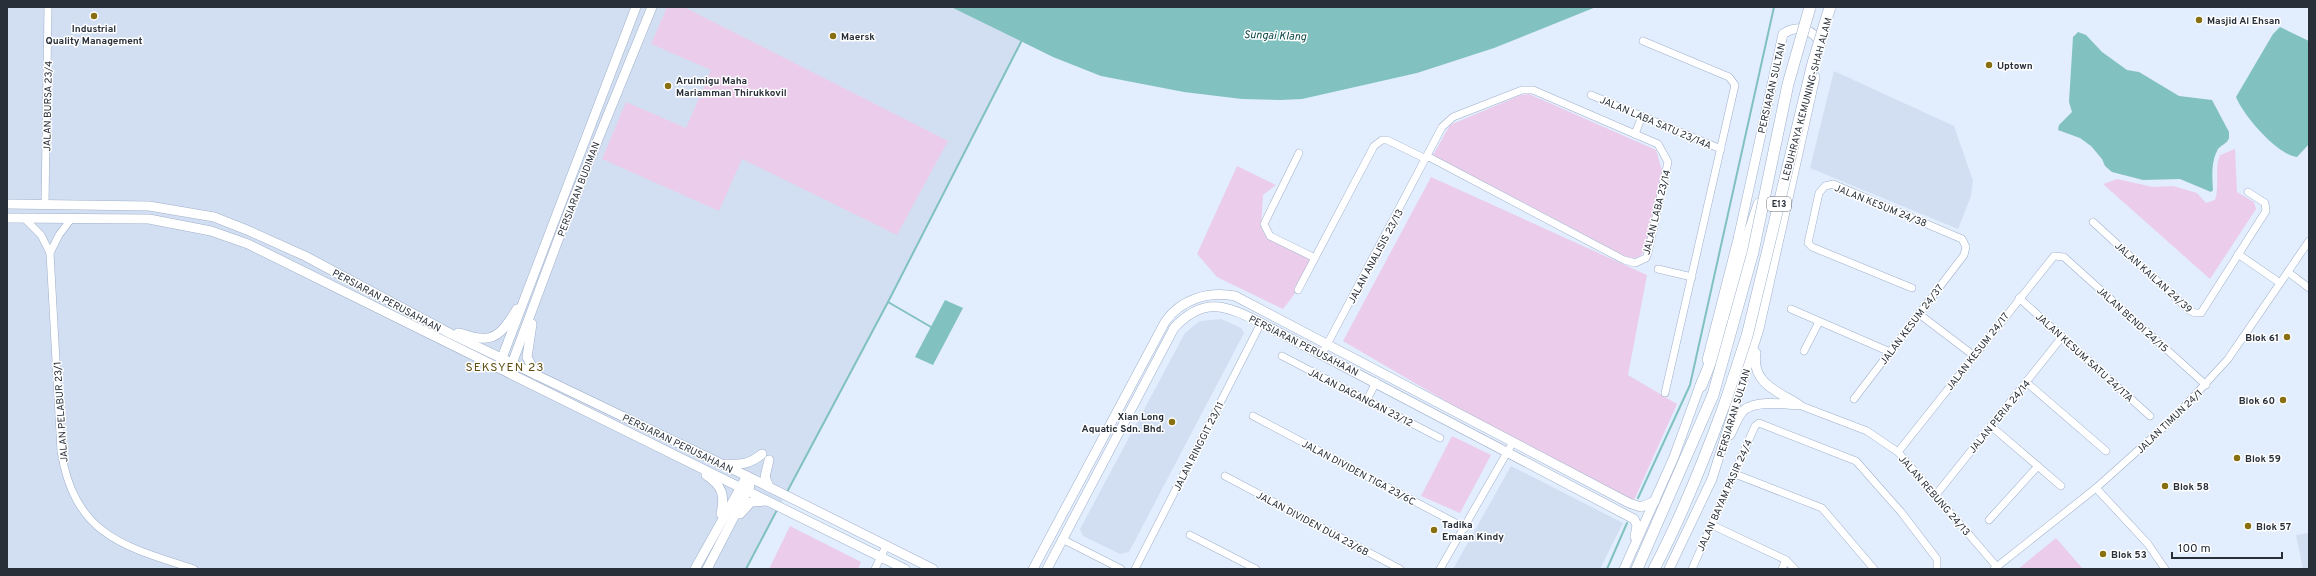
<svg xmlns="http://www.w3.org/2000/svg" width="2316" height="576" font-family="Overpass,sans-serif">
<rect width="100%" height="100%" fill="#e2edfe"/>
<!-- built -->
<g fill="#d2dff2">
<path d="M7 7H951L1021 41 888 302 746 569H7Z"/>
<path d="M1834 71 1954 126 1973 181 1971 196 1958 229 1810 168Z"/>
<path d="M1221 319 1241 328 1244 333 1129 552 1120 554 1083 536 1080 529 1185 333 1200 321Z"/>
<path d="M1511 466 1623 523 1600 569H1453Z"/>
<path d="M2309 533V569H2303L2296 535Z"/>
</g>
<!-- green -->
<g fill="#ebcdeb">
<path d="M667 7H684L948 141 897 235 742 159 719 211 602 159 626 102 686 128 711 70 651 44Z"/>
<path d="M1529 94 1656 150 1662 170 1644 252C1638 259 1633 259 1625 256L1433 155 1450 125 1521 95Z"/>
<path d="M2235 149 2237 192 2254 202 2256 209 2210 279 2103 184 2117 179 2153 187 2173 186 2197 193 2206 203 2215 200C2220 185 2214 169 2220 155Z"/>
<path d="M1237 166 1276 185 1263 195 1261 228 1267 238 1310 260 1299 288 1283 309 1217 277 1197 254Z"/>
<path d="M1431 177 1647 275 1628 375 1677 404 1630 509 1343 341Z"/>
<path d="M1452 436 1491 455 1460 513 1421 496Z"/>
<path d="M790 526 861 562 858 569H769Z"/>
<path d="M2056 538 2083 569H2018Z"/>
</g>
<!-- water -->
<g fill="#81c1bf">
<path d="M951 7H1596L1494 48 1417 73 1302 99 1280 100 1242 99 1184 92 1101 76 1053 57Z"/>
<path d="M2280 27 2309 41V144L2297 157C2277 155 2243 115 2236 97L2273 34Z"/>
<path d="M2078 32 2086 35 2102 52 2127 70 2139 72 2179 96 2212 100 2229 132V138C2227 144 2221 145 2218 149 2211 161 2212 176 2213 190L2211 192 2180 179 2143 180 2112 172 2105 166 2102 159 2091 146 2080 138 2058 130 2059 125 2072 112 2069 102 2073 37Z"/>
<path d="M945 300 963 308 933 365 915 357Z"/>
</g>
<g fill="none" stroke-linecap="round" stroke-linejoin="round">
<!-- stream -->
<g stroke="#81c1bf" stroke-width="2">
<path d="M888 302 931 327"/>
<path d="M787 492 888 302 1022 40"/>
<path d="M1638 498 1690 385 1774 7"/>
<path d="M746 569 778 508"/>
<path d="M1607 569 1627 523"/>
</g>
<!-- minor casing -->
<g stroke="#9fb0cb" stroke-width="8">
<g id="minor">
<path d="M1643 41 1729 77 1735 85 1665 393"/>
<path d="M1591 95 1721 149"/>
<path d="M1635 134 1642 116"/>
<path d="M1299 153 1264 224 1270 236 1315 258"/>
<path d="M45 204 48 7"/>
<path d="M24 218 41 235 50 253 61 451C75 535 122 546 194 569"/>
<path d="M2093 222 2189 310 2195 313H2201L2266 211 2265 203 2248 192"/>
<path d="M50 253 59 235 71 219"/>
<path d="M2238 254 2280 283"/>
<path d="M1658 269 1692 277"/>
<path d="M2288 272 2309 288"/>
<path d="M1298 290 1374 146 1382 140H1387L1426 159"/>
<path d="M2019 298 2150 416"/>
<path d="M1791 309 1890 352"/>
<path d="M1919 314 1973 355"/>
<path d="M1804 351 1819 322"/>
<path d="M1322 354 1442 127 1453 117 1522 90H1533L1658 144 1668 162 1648 253 1646 258 1635 263 1624 260 1427 156"/>
<path d="M1282 356 1440 438"/>
<path d="M2026 382 2106 451"/>
<path d="M1854 399 1964 255 1966 247 1962 239 1833 184 1825 186 1819 193 1808 243 1812 247 1912 288"/>
<path d="M1367 400 1376 382"/>
<path d="M1799 405 1867 431 1898 452 1997 567"/>
<path d="M1253 416 1465 528"/>
<path d="M1991 426 2061 486"/>
<path d="M1898 452 2054 256 2064 257 2206 385"/>
<path d="M1735 474 1822 508 1874 569"/>
<path d="M1225 476 1400 569"/>
<path d="M2096 488 2148 544 2165 569"/>
<path d="M1935 496 2062 337"/>
<path d="M1989 520 2038 466"/>
<path d="M1712 525 1786 560 1795 569"/>
<path d="M1190 535 1256 569"/>
<path d="M1062 539 1121 569"/>
<path d="M875 569 886 546"/>
<path d="M1135 569 1261 323"/>
<path d="M1440 569 1513 442"/>
<path d="M1692 569 1755 426 1759 423 1856 461 1901 512 1937 559V569"/>
<path d="M1782 569 1786 560"/>
<path d="M1994 569 2096 488 2173 419 2228 359 2309 241"/>
</g>
</g>
<!-- major casing -->
<g stroke="#9fb0cb" stroke-width="10">
<g id="major">
<path d="M7 204 149 206 214 217 247 230 305 256 451 334 753 479 933 569"/>
<path d="M7 218 149 219 211 231 248 244 905 569"/>
<path d="M532 324 527 357 536 375"/>
<path d="M458 333C465 334 472 338 480 338 499 341 508 323 517 309"/>
<path d="M1756 353C1751 382 1776 391 1798 404"/>
<path d="M1707 360 1738 239 1783 34C1797 24 1814 29 1821 45"/>
<path d="M500 363 636 7"/>
<path d="M510 369 570 208 652 7"/>
<path d="M1730 435C1734 428 1738 415 1744 410 1757 400 1783 404 1799 405"/>
<path d="M769 460 765 477 769 487"/>
<path d="M726 464C741 465 750 464 762 454"/>
<path d="M706 475C723 486 725 496 721 514"/>
<path d="M740 514 751 502 766 501"/>
<path d="M695 569 747 476"/>
<path d="M707 569 750 486"/>
<path d="M1033 569 1165 322C1181 299 1208 291 1235 296L1629 503 1641 507 1655 501"/>
<path d="M1047 569 1174 328C1204 295 1227 306 1261 323L1634 519 1637 525 1635 537"/>
<path d="M1624 569 1674 457 1702 380"/>
<path d="M1669 569 1712 479 1759 329 1815 77"/>
</g>
</g>
<!-- highway casing -->
<g stroke="#9fb0cb" stroke-width="12">
<g id="highway">
<path d="M1701 386 1722 333 1749 234 1759 204"/>
<path d="M1637 569 1713 395"/>
<path d="M1654 569C1683 514 1705 458 1726 400"/>
</g>
</g>
<!-- minor -->
<use href="#minor" stroke="#fff" stroke-width="7"/>
<!-- major -->
<use href="#major" stroke="#fff" stroke-width="9"/>
<!-- highway -->
<use href="#highway" stroke="#fff" stroke-width="11"/>
<!-- highway-bridge casing -->
<g stroke="#9fb0cb" stroke-width="12" stroke-linecap="butt">
<g id="highway-bridge">
<path d="M1713 395 1753 252 1788 84 1810 7"/>
<path d="M1726 400 1747 336 1813 63 1830 7"/>
</g>
</g>
<!-- highway-bridge -->
<use href="#highway-bridge" stroke="#fff" stroke-width="11"/>
</g>
<!-- markers -->
<g fill="#887012" stroke="#fff" stroke-width="1.5">
<circle cx="94" cy="16" r="4"/>
<circle cx="2199" cy="20" r="4"/>
<circle cx="833" cy="36" r="4"/>
<circle cx="1989" cy="65" r="4"/>
<circle cx="668" cy="86" r="4"/>
<circle cx="2287" cy="337" r="4"/>
<circle cx="2283" cy="400" r="4"/>
<circle cx="1172" cy="422" r="4"/>
<circle cx="2237" cy="458" r="4"/>
<circle cx="2165" cy="486" r="4"/>
<circle cx="2248" cy="526" r="4"/>
<circle cx="1434" cy="530" r="4"/>
<circle cx="2103" cy="554" r="4"/>
</g>
<g text-anchor="middle" stroke-width="3" stroke-linejoin="round" paint-order="stroke">
<!-- shield labels -->
<rect fill="#fff" stroke="#686d74" stroke-width="1" x="1767" y="197" width="24" height="14" rx="3"/>
<g font-size="9" font-weight="bold" fill="#282f39">
<text x="1779" y="207">E13</text>
</g>
<!-- poi labels -->
<g font-size="10" font-weight="bold" fill="#282f39" stroke="#fff" text-anchor="start">
<text x="2207" y="24">Masjid Al Ehsan</text>
<text x="94" y="32" text-anchor="middle">Industrial<tspan x="94" dy="12">Quality Management</tspan></text>
<text x="841" y="40">Maersk</text>
<text x="1997" y="69">Uptown</text>
<text x="676" y="84">Arulmigu Maha<tspan x="676" dy="12">Mariamman Thirukkovil</tspan></text>
<text x="2279" y="341" text-anchor="end">Blok 61</text>
<text x="2275" y="404" text-anchor="end">Blok 60</text>
<text x="1164" y="420" text-anchor="end">Xian Long<tspan x="1164" dy="12">Aquatic Sdn. Bhd.</tspan></text>
<text x="2245" y="462">Blok 59</text>
<text x="2173" y="490">Blok 58</text>
<text x="1442" y="528">Tadika<tspan x="1442" dy="12">Emaan Kindy</tspan></text>
<text x="2256" y="530">Blok 57</text>
<text x="2111" y="558">Blok 53</text>
</g>
<!-- street labels -->
<g font-size="10" fill="#282f39" stroke="#fff">
<text transform="translate(1771 88) rotate(-77)" y="4">PERSIARAN SULTAN</text>
<text transform="translate(1806 99) rotate(-75)" y="4">LEBUHRAYA KEMUNING-SHAH ALAM</text>
<text transform="translate(47 106) rotate(-89)" y="4">JALAN BURSA 23/4</text>
<text transform="translate(1656 122) rotate(23)" y="4">JALAN LABA SATU 23/14A</text>
<text transform="translate(578 189) rotate(-69)" y="4">PERSIARAN BUDIMAN</text>
<text transform="translate(1881 205) rotate(22)" y="4">JALAN KESUM 24/38</text>
<text transform="translate(1656 212) rotate(-76)" y="4">JALAN LABA 23/14</text>
<text transform="translate(1375 256) rotate(-62)" y="4">JALAN ANALISIS 23/13</text>
<text transform="translate(2154 277) rotate(42)" y="4">JALAN KAILAN 24/39</text>
<text transform="translate(387 300) rotate(28)" y="4">PERSIARAN PERUSAHAAN</text>
<text transform="translate(2133 319) rotate(42)" y="4">JALAN BENDI 24/15</text>
<text transform="translate(1911 324) rotate(-53)" y="4">JALAN KESUM 24/37</text>
<text transform="translate(1304 345) rotate(27)" y="4">PERSIARAN PERUSAHAAN</text>
<text transform="translate(1977 351) rotate(-52)" y="4">JALAN KESUM 24/17</text>
<text transform="translate(2085 357) rotate(42)" y="4">JALAN KESUM SATU 24/17A</text>
<text transform="translate(1361 397) rotate(27)" y="4">JALAN DAGANGAN 23/12</text>
<text transform="translate(60 412) rotate(-94)" y="4">JALAN PELABUR 23/1</text>
<text transform="translate(1733 413) rotate(-73)" y="4">PERSIARAN SULTAN</text>
<text transform="translate(1999 416) rotate(-51)" y="4">JALAN PERIA 24/14</text>
<text transform="translate(2169 421) rotate(-44)" y="4">JALAN TIMUN 24/1</text>
<text transform="translate(678 443) rotate(26)" y="4">PERSIARAN PERUSAHAAN</text>
<text transform="translate(1198 446) rotate(-63)" y="4">JALAN RINGGIT 23/11</text>
<text transform="translate(1359 472) rotate(28)" y="4">JALAN DIVIDEN TIGA 23/6C</text>
<text transform="translate(1724 495) rotate(-66)" y="4">JALAN BAYAM PASIR 24/4</text>
<text transform="translate(1935 495) rotate(49)" y="4">JALAN REBUNG 24/13</text>
<text transform="translate(1313 523) rotate(28)" y="4">JALAN DIVIDEN DUA 23/6B</text>
</g>
<!-- water labels -->
<g font-size="11" font-style="italic" fill="#003f3e" stroke="#fff">
<text transform="translate(1275 35) rotate(2)" y="4">Sungai Klang</text>
</g>
<!-- quarter labels -->
<g font-size="12" letter-spacing="1" fill="#5e4e10" stroke="#fff">
<text x="505" y="371">SEKSYEN 23</text>
</g>
</g>
<!-- border -->
<rect width="2316" height="576" fill="none" stroke="#282f39" stroke-width="16"/>
<!-- scale -->
<path d="M2172 552v6h110v-6" fill="none" stroke="#282f39" stroke-width="2"/>
<text x="2178" y="552" font-size="12" fill="#282f39" stroke="#ffffff" stroke-width="3" paint-order="stroke">100 m</text>
</svg>
